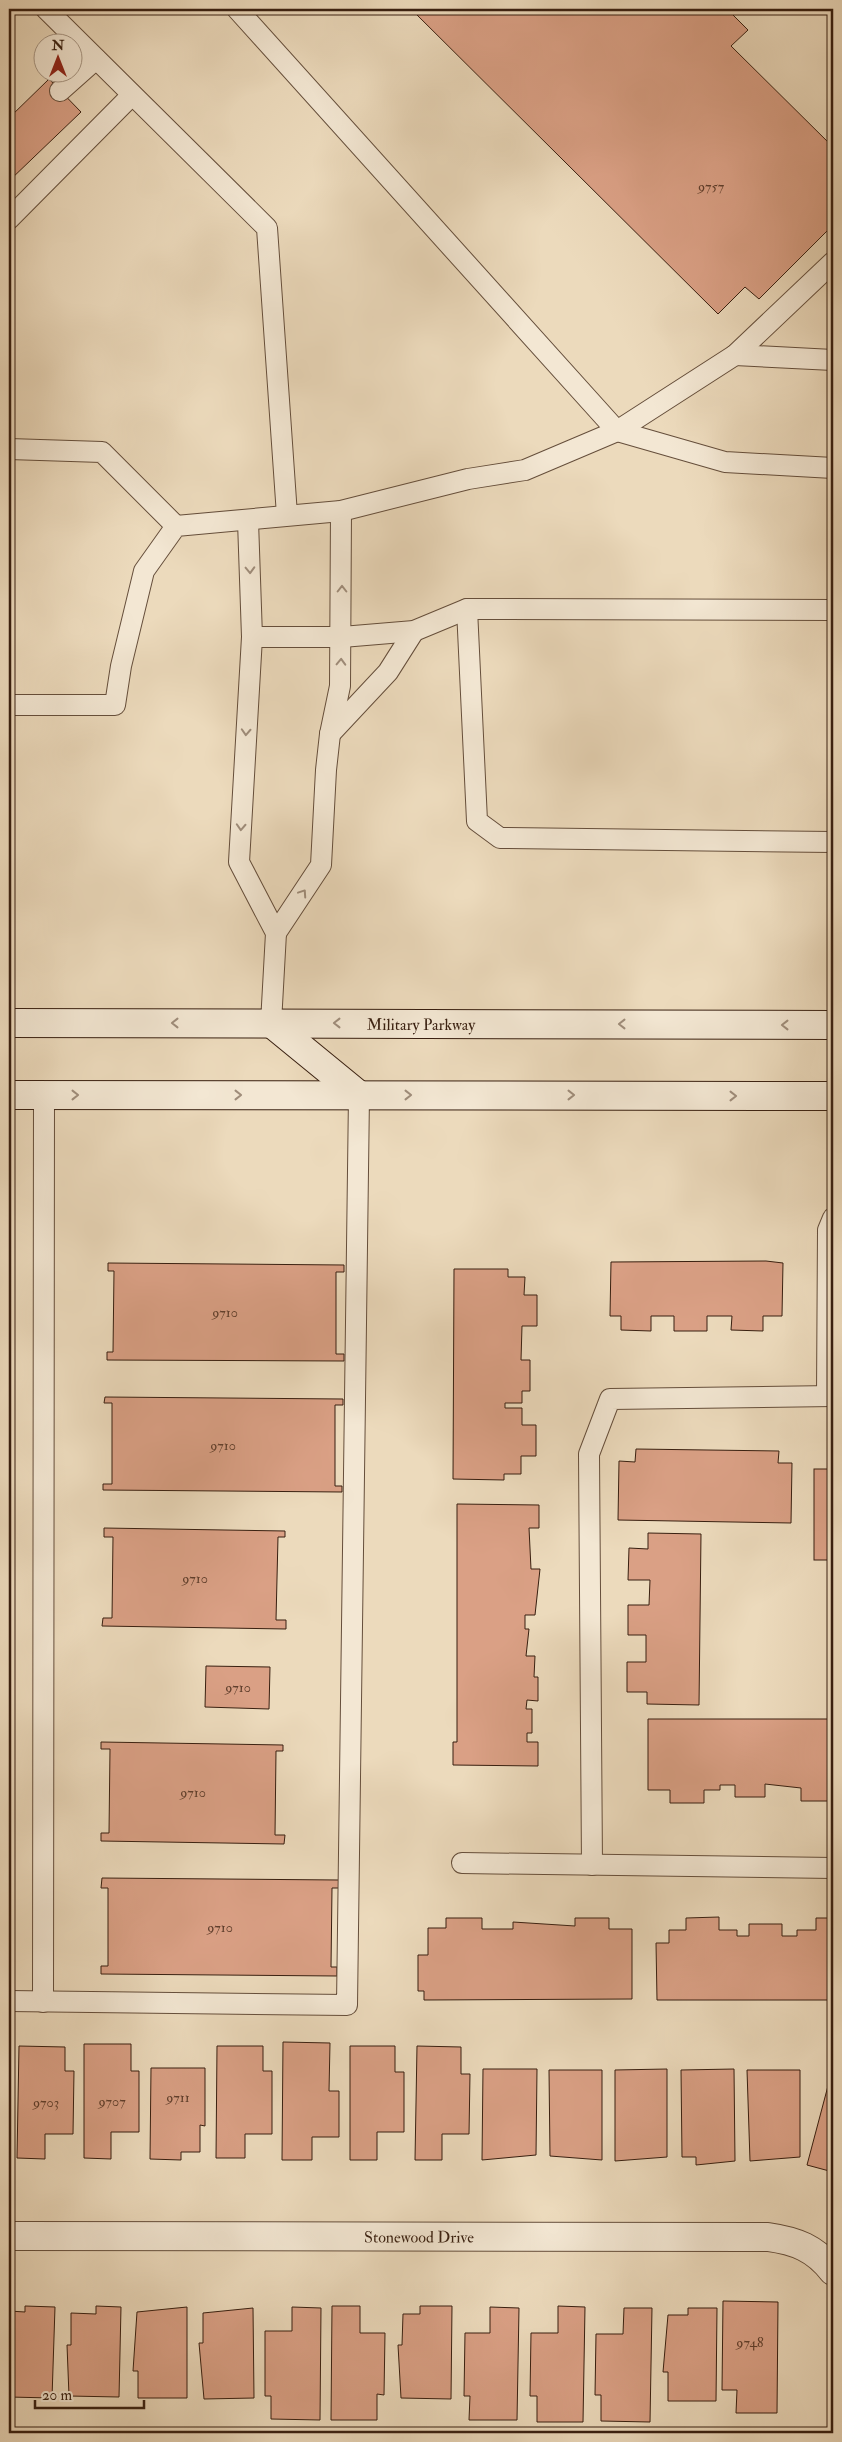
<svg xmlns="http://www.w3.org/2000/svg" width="842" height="2442" font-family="'IM FELL Double Pica',serif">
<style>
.building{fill:#daa085;stroke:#381f10}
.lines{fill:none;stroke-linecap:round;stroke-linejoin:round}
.lane-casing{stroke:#654e3b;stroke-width:22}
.street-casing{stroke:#654e3b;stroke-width:30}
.secondary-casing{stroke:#381f10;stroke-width:30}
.lane{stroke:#f3e7d3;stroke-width:20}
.street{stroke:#f3e7d3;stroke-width:28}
.secondary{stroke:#f3e7d3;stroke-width:28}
.oneway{stroke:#9f8d7b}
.labels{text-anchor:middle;stroke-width:5;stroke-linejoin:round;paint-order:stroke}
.number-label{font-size:14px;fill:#603f2d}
.street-label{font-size:16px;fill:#381f10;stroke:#f3e7d3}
</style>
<rect width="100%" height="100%" fill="#ecdabc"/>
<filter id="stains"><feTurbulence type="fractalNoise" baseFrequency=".004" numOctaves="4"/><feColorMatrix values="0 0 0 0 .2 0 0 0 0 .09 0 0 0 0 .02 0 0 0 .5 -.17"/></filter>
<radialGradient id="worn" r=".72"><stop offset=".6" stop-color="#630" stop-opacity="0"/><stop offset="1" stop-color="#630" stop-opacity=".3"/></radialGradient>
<!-- building -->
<g class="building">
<path d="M411,9H727L748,30L731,46L833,147V225L759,299L745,287L718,314Z"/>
<path d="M49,79L81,112L9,181V118Z"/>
<path d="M766,1261L783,1263L782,1316H763V1331L731,1330L732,1316H707V1331H674V1316H651V1331L621,1330V1316H610L611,1262Z"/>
<path d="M108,1263L344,1265V1272H336V1354H344V1361L107,1360V1352H113L114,1271H108Z"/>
<path d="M454,1269H508V1277H525L524,1295H537V1326H522L521,1360H530V1391H522V1403H505V1408H522V1425H536V1456H521V1474H504V1480L453,1479Z"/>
<path d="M105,1397L343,1399V1405H335V1486H342V1492L103,1490V1484H112V1403H104Z"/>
<path d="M636,1449L779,1451L778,1463H792L791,1523L618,1520L619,1461L635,1462Z"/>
<rect x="814" y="1469" width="19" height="91"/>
<path d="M457,1504L539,1505V1528H529L531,1569H540L535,1615H525V1629H529L526,1656H535L534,1677H538V1701L527,1700L526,1709H532V1733H527V1742H538V1766L453,1765V1742H457Z"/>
<path d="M104,1528L285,1531V1537H278L276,1620H286V1629L102,1626L103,1618H112L113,1537H104Z"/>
<path d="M648,1533L701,1534L699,1705L647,1704V1692H627V1662H646V1635H628V1605H649L650,1580H628L629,1548L648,1549Z"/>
<path d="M206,1666L270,1667L269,1709L205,1707Z"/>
<path d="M648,1719H833V1801H801V1788L765,1784V1797H735V1785H720V1790H704V1803H670V1790H648Z"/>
<path d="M101,1742L283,1745V1751H276L275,1835H285L284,1844L101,1841V1833H109L110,1749H101Z"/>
<path d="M102,1878L339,1880V1888H332L331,1967H337V1976L101,1974V1966H108V1888H101Z"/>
<path d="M719,1917V1930H737V1936H749V1924H782V1936H797V1930H816V1918H833V2000H657L656,1943H669V1930H686V1918Z"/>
<path d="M446,1918H482V1929H513V1922L575,1926V1918H609V1929H632V1999L424,2000V1991H418V1955H428V1928H446Z"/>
<path d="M283,2042L330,2043L329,2091H339V2137H312V2160H282Z"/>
<path d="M84,2044H131V2071H139V2132H111V2159L84,2158Z"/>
<path d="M19,2046L65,2047V2071H74L73,2134H45V2159L17,2158Z"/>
<path d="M217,2046H263V2071H272V2134H245V2158H216Z"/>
<path d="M350,2046H395V2072H404V2132H377V2160H350Z"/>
<path d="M417,2046L461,2047V2074H470L469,2134H442V2160H415Z"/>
<path d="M833,2067V2172L807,2165Z"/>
<path d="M151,2068H205V2126L200,2125V2152H181V2160L150,2159Z"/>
<path d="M483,2069H537L536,2155L482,2160Z"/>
<path d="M667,2069V2157L615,2161V2070Z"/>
<path d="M734,2069L735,2161L696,2165V2157H682L681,2070Z"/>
<path d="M549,2070H602V2160L550,2156Z"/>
<path d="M747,2070H800V2157L750,2161Z"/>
<path d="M723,2301L778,2302L777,2413H736L737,2390H722Z"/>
<path d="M25,2306L55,2307L52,2398L9,2397V2311L25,2312Z"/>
<path d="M96,2306L121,2307L119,2397L69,2396L67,2345H71V2313L96,2314Z"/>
<path d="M332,2306H360V2333H385L384,2395L377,2394V2420H331Z"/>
<path d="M420,2306H452L451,2399L401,2398L398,2345H402L403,2314H420Z"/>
<path d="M558,2306L585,2307L583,2422H537V2396H530L531,2333H558Z"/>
<path d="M187,2307V2398H138V2371H133L137,2312Z"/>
<path d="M292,2307L321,2308L320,2420L271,2419V2396H265V2331H292Z"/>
<path d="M490,2307L519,2308L517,2420H469L470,2396H464L465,2333H490Z"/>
<path d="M253,2308L254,2398L204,2399L199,2343H203V2313Z"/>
<path d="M624,2308H652L650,2422L601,2421V2395H595L596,2334H623Z"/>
<path d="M688,2308H717L716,2401H668V2372H663L668,2315H688Z"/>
</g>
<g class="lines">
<!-- lane casing -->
<g class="lane-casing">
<g id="lane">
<path d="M46,9L267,228L287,515"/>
<path d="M237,9L617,431L725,462L833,468"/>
<path d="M60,91L96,59"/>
<path d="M9,219L132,95"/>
<path d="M735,355L833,360"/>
<path d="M9,449L102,452L176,526"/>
<path d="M248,521L252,637L239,862L276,933L271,1023"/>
<path d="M467,609L477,821L500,838L833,842"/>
<path d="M252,637H342L414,631L467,609L833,610"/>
<path d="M9,705H115L121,666L144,571L176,526L341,511L468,479L525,470L617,431L735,355L833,262"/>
<path d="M330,734L388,672L414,631"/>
<path d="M276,933L321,865L326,770L330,734L340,686L341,511"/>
<path d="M827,1396L828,1230L833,1218"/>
<path d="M462,1863L833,1868"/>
<path d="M592,1865L589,1454L610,1399L833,1396"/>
<path d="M9,2001L347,2005L359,1095"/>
<path d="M43,2002L44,1095"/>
</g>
</g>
<!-- street casing -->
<g class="street-casing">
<g id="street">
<path id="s1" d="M9,2236L768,2237C796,2241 815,2248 833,2271"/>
</g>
</g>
<!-- secondary casing -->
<g class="secondary-casing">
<g id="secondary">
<path id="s2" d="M9,1023L833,1025"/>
<path d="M271,1023L359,1095"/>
<path d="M9,1095L833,1096"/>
</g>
</g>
<!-- lane -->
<use href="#lane" class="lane"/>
<!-- street -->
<use href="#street" class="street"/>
<!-- secondary -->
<use href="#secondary" class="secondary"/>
</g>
<!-- one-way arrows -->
<defs><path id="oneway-chevron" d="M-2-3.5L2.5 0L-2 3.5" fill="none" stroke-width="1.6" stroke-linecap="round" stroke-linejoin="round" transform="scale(1.25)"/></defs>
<g class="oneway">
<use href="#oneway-chevron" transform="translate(250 570) rotate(88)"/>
<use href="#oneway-chevron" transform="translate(342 589) rotate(-90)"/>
<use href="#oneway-chevron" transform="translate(341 662) rotate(-88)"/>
<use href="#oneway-chevron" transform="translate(246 732) rotate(93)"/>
<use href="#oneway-chevron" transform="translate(241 827) rotate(93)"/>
<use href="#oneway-chevron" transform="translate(303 893) rotate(-56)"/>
<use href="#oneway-chevron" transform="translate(175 1023) rotate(-180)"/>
<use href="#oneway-chevron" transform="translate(337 1023) rotate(-180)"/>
<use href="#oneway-chevron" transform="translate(622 1024) rotate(-180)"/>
<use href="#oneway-chevron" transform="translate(785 1025) rotate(-180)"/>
<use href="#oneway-chevron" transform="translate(75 1095)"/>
<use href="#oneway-chevron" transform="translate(238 1095)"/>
<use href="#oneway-chevron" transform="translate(408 1095)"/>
<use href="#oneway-chevron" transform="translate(571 1095)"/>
<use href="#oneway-chevron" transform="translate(733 1096)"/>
</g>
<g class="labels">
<!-- number labels -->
<g class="number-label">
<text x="711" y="191">9757</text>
<text x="225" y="1317">9710</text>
<text x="223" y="1450">9710</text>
<text x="195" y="1583">9710</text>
<text x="238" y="1692">9710</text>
<text x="193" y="1797">9710</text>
<text x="220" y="1932">9710</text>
<text x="178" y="2102">9711</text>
<text x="112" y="2106">9707</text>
<text x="46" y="2107">9703</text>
<text x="750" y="2347">9748</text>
</g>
<!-- street labels -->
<g class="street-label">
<text dy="6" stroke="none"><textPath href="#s2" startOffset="412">Military Parkway</textPath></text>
<text dy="6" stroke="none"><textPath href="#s1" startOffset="410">Stonewood Drive</textPath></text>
</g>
</g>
<!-- margin -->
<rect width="842" height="2442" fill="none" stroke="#ecdabc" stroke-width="30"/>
<rect x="10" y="10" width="822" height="2422" fill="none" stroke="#381f10" stroke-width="2.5"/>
<rect x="15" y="15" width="812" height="2412" fill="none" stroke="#381f10"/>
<!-- north arrow -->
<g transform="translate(58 58)"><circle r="24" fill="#f3e7d3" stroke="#a89785"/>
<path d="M0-4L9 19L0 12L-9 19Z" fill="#8f2418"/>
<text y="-8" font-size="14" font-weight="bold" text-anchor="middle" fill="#381f10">N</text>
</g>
<!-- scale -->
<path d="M35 2400v8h109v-8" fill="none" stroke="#381f10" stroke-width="2.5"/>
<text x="42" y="2400" font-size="15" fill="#381f10" stroke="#f3e7d3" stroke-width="4" paint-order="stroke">20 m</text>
<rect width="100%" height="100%" filter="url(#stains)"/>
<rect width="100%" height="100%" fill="url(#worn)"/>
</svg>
